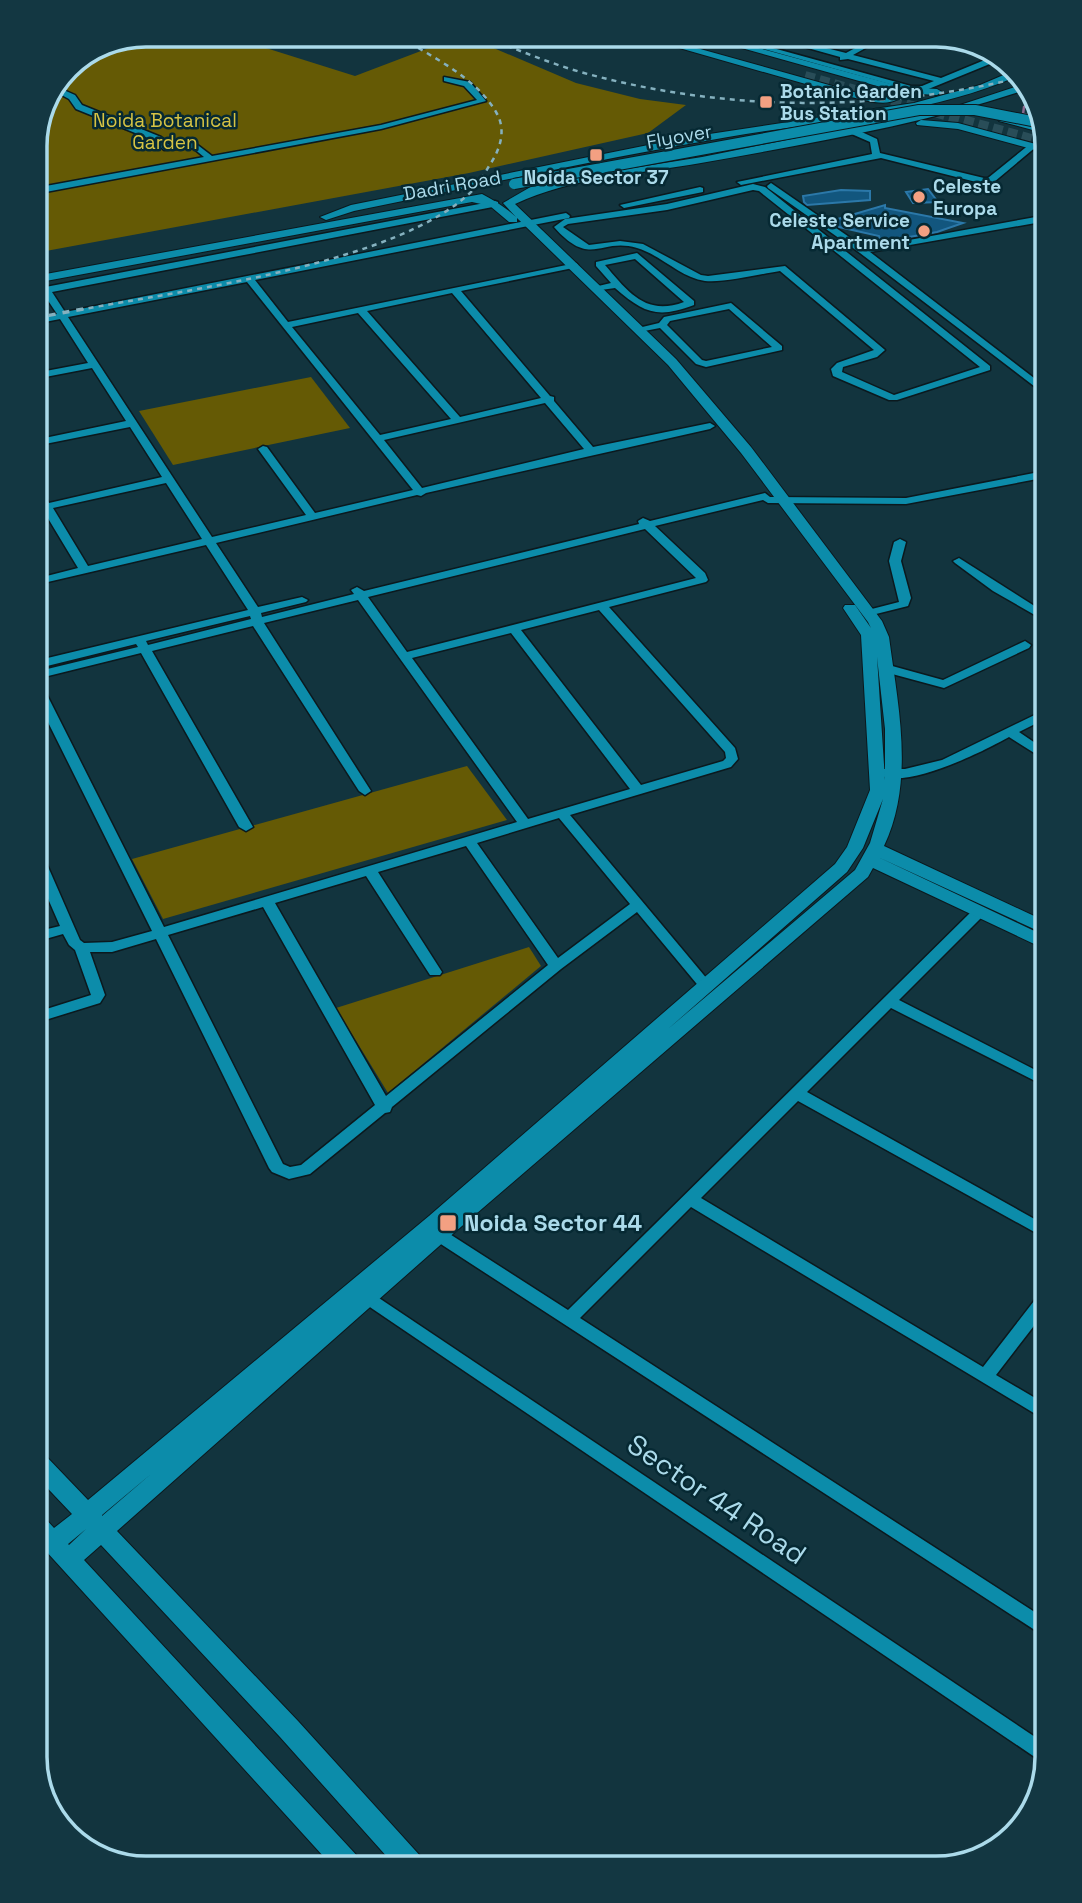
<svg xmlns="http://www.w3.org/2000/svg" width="1082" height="1903" font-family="'Space Grotesk',sans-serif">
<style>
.green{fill:#655a05}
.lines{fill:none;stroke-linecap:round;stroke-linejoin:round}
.stream{stroke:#8b688e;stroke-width:2.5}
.building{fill:#12567e;stroke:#2b78a9;stroke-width:2}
.secondary-tunnel{stroke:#294d58;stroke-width:10;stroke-dasharray:10 5;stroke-linecap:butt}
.street-casing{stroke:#0b191e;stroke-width:3}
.secondary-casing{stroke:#0b191e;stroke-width:2}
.street{fill:#0c8caa;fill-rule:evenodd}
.secondary{fill:#0c8caa;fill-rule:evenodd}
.rail-far1{stroke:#85b1bf;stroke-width:2.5;stroke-dasharray:5 5;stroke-linecap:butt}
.rail{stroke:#85b1bf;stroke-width:3.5;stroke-dasharray:7 7;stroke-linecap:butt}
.secondary-bridge-casing{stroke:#0b191e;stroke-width:12;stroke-linecap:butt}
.secondary-bridge{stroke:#0c8caa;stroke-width:10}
.poi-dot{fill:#f3a082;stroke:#062933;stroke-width:2.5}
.labels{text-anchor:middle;stroke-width:5;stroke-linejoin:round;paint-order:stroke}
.far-poi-label{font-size:19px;font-weight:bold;fill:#abdaea;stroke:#062933;text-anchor:start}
.far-park-label{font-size:19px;fill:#d6c344;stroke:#062933}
.far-street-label{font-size:19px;fill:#abdaea;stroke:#062933}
.poi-label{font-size:23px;font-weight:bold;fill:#abdaea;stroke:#062933;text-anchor:start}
.near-street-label{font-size:28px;fill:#abdaea;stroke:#062933}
.rim{fill:none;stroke:#abdaea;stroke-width:3.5}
</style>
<rect width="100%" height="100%" fill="#12343e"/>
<!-- green -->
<g class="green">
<path d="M146,35H225L355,76L463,35L576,83L640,99L686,105L648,133L469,173L35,253V139L68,67Z"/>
<path d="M311,377L350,428L173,465L139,411Z"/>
<path d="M467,766L507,820L163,919L132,859Z"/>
<path d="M529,947L541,966L388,1093L336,1008Z"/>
</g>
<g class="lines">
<!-- stream -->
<g class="stream">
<path d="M940,35L957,40"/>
<path d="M1029,116L1023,114L1024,107L1037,103"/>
</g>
</g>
<!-- building -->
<g class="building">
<path d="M928,189L938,202L913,203L906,192Z"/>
<path d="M841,190L870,191V200L807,205L804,202L803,196Z"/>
<path d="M885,205V208L963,223L937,232L881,242L879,236L839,227L831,221Z"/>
</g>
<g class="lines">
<!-- secondary-tunnel -->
<path class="secondary-tunnel" d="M805,76L1046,143"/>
<!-- street casing -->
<g class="street-casing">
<g id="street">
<path d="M713,35H726L911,86H922L934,81L848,59L840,60V57L761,35H775L846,53L879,35H889L853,55L941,78L992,57L914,35H928L998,54L1002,59L926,90H911Z"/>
<path d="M444,77L470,82L486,101L381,129L35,194V188L204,157L193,148L164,150L155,141L76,109L69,99L56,92L59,88L75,95L82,105L161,137L169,145L195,143L212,156L381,125L477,100L464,86L444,81Z"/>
<path d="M847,128H853L877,139L880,153L984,178H988L1030,144L1037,146L994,182L984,184L881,158L741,185L737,182L872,154L870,142L847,132Z"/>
<path d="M771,183L865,248L1047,215V221L870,252L1047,388V396L860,253L768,188L767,186Z"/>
<path d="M753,184L765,187L990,366V370L897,400H889L833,376L831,369L837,363L874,350L780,271C760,274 724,283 705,281C681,278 661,255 637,248C600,237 591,269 554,227L565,219L667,204ZM753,190L759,191L980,367L894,395L842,372L843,367L877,357L885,350L785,266L708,276L701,275L643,244L620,241L589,245L563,227L568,224L667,210Z"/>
<path d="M700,187L703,188V192L624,208L620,205Z"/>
<path d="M495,201L498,202V206L52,292L65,312L566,213L570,216L569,218L255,280L288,322L576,263L578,265L573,268L461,291L550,396L554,397V401L593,447L710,423L715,426L710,429L426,493L421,496L417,495L216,543L258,607L302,597L308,600L306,602L261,613L262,617L354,594L351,590L357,587L364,591L639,524L638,521L643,518L650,521L765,493L770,497L906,498L1034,473L1047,466V474L1037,479L906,504L768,503L763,500L655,526L705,573L708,580L706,582L609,607L735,748L738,759L731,767L570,815L713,986L711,989H701L637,912L561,969L392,1107L390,1112L385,1113L310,1174L289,1179L272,1172L269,1168L156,939L112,952H90L105,995L100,1003L42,1021L35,1017L37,1012L91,995L75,950L69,945L63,934L35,942V932L60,926L35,869V849L42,853L80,940L84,943L112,942L152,931L35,696V672L138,647L136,644L35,669V661L248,610L206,545L35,585V579L78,568L43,510L35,512V506L40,505L35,497V485L39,486L49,503L162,477L130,427L35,446V440L126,421L92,368L35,379V373L88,363L60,319L35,324V318L57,314L43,293L35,295V289ZM247,282L413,490L315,513L267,447L263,446L258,449L306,515L212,537L68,317ZM452,293L541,398L460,417L367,311ZM358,313L451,419L380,435L292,327ZM545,403L584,449L422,488L384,440ZM166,483L202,539L88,566L53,508ZM645,529L696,578L407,652L368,597ZM358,600L517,822L164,927L41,683L36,679L141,653L239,827L246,831L253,827L152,651L253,626L359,791L365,795L371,791L264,623ZM599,610L725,752L726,758L723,761L641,785L521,630ZM250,616L251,619L148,645L146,641ZM511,633L630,789L528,819L412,658ZM559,818L630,904L558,958L477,843ZM466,846L548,965L386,1096L275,903L366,876L430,975H440L442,972L378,872ZM263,907L375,1105L301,1165L290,1167L283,1164L168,935Z"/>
<path d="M637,253L694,301V305C657,319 644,313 615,288L594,291V287L611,283L596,266V262ZM635,259L684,302C646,316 629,293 605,265Z"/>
<path d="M731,303L782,346V350L706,367L696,364L660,328L639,332L634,329L659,323L664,317ZM729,309L772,347L706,361L702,360L667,325L670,321Z"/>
<path d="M900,539L906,542L901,561L911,598L908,606L868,616L864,615V611L899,602L889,561L894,542Z"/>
<path d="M959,558L1047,614V622L993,591L955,563L953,561Z"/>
<path d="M1025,641L1031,645L1029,648L944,688L881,671L879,668L885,664L943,680Z"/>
<path d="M1047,709V718L1019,732L1047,751V761L1009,737C984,751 901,793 877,773L883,769H905L942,760Z"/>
<path d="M979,908L986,912L984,915L899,1000L1047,1076V1087L891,1008L807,1092L1047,1226V1239L798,1101L701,1198L983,1367L1041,1292L1047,1291V1309L996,1375L1047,1405V1421L691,1207L580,1318L1047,1620V1638L433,1239L431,1235L433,1231L439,1229L445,1231L568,1310L974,909Z"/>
<path d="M361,1286L1047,1745L1045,1764L355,1297L353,1292L355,1287Z"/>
</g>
</g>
<!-- secondary casing -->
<g class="secondary-casing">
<g id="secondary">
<path d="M634,35H650L854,92L898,99C885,107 865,100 851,97Z"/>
<path d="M695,35H711L902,87L937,89L942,92L937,95L902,93Z"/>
<path d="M1013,71L1018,76C925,116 826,120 728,137C603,158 478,186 354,211L326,220L320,217L351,205L683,138L914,103L980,85Z"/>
<path d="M1024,84L1028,89C923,125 811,143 701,163C639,174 572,177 515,204L676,359L751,447L882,621L889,637C898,706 915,781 884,846L1047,922V935L878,857L1047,937V950L873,868L868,877L455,1232L117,1531L298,1721L423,1859L427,1868H397L280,1737L101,1545L84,1560L360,1859L364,1868H334L35,1539V1513L43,1516L54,1528L72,1514L35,1475V1451L43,1453L88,1500L429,1216L835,864L847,847L870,790L861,635L843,608L845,605H855L871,628L868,622L741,453L668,365L517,218V222H509L490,206L472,202L35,283V276L482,194C493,200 504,206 516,217L503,203L534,185L546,182L702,157L960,105ZM877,657L885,729V780ZM883,799L870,843L855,870L668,1029L847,872L863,848ZM151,1474L102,1516V1515ZM86,1529L69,1545L68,1544Z"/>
<path d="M1003,116L1043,127L1044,133L999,121L998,119Z"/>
<path d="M921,120L958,123L1047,147V153L958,129L917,125L916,123Z"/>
</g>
</g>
<!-- street -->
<use href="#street" class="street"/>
<!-- secondary -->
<use href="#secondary" class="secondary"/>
<!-- rail-far1 -->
<g class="rail-far1">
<path d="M479,35C514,48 548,63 584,73C727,112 875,112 1019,78"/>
<path d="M79,310C183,290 402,264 475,188C480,182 485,173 489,166C500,150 507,130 496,112C475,76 431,57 397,35"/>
</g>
<!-- rail -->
<path class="rail" d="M35,318L88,308"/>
<!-- secondary-bridge casing -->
<g class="secondary-bridge-casing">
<path id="secondary-bridge" d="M514,184L919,110H975L1042,123"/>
</g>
<!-- secondary-bridge -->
<use href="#secondary-bridge" class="secondary-bridge"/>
</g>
<!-- markers -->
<g class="poi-dot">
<rect x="759" y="95" width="14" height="14" rx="3.5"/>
<rect x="589" y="148" width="14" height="14" rx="3.5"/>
<circle cx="919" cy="197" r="7"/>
<circle cx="924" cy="231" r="7"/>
<rect x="439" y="1214" width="18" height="18" rx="3.5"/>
</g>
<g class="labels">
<!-- far-poi labels -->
<g class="far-poi-label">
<text x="780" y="98">Botanic Garden<tspan x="780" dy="22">Bus Station</tspan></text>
<text x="596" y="184" text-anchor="middle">Noida Sector 37</text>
<text x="933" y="193">Celeste<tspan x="933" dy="22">Europa</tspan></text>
<text x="910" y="227" text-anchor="end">Celeste Service<tspan x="910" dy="22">Apartment</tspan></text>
</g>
<!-- far-park labels -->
<g class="far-park-label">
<text x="165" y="127">Noida Botanical<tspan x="165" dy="22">Garden</tspan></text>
</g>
<!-- far-street labels -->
<g class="far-street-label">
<text transform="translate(679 136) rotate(-10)" y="7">Flyover</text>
<text transform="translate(452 185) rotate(-10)" y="7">Dadri Road</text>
</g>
<!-- poi labels -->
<g class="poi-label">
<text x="464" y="1231">Noida Sector 44</text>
</g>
<!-- near-street labels -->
<g class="near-street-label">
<text transform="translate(717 1499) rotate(34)" y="10">Sector 44 Road</text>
</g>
</g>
<!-- crop -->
<path d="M0 0H1082V1903H0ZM146 47H936A99 99 0 0 1 1035 146V1757A99 99 0 0 1 936 1856H146A99 99 0 0 1 47 1757V146A99 99 0 0 1 146 47Z" fill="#133742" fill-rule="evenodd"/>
<path class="rim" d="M146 47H936A99 99 0 0 1 1035 146V1757A99 99 0 0 1 936 1856H146A99 99 0 0 1 47 1757V146A99 99 0 0 1 146 47Z"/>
</svg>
